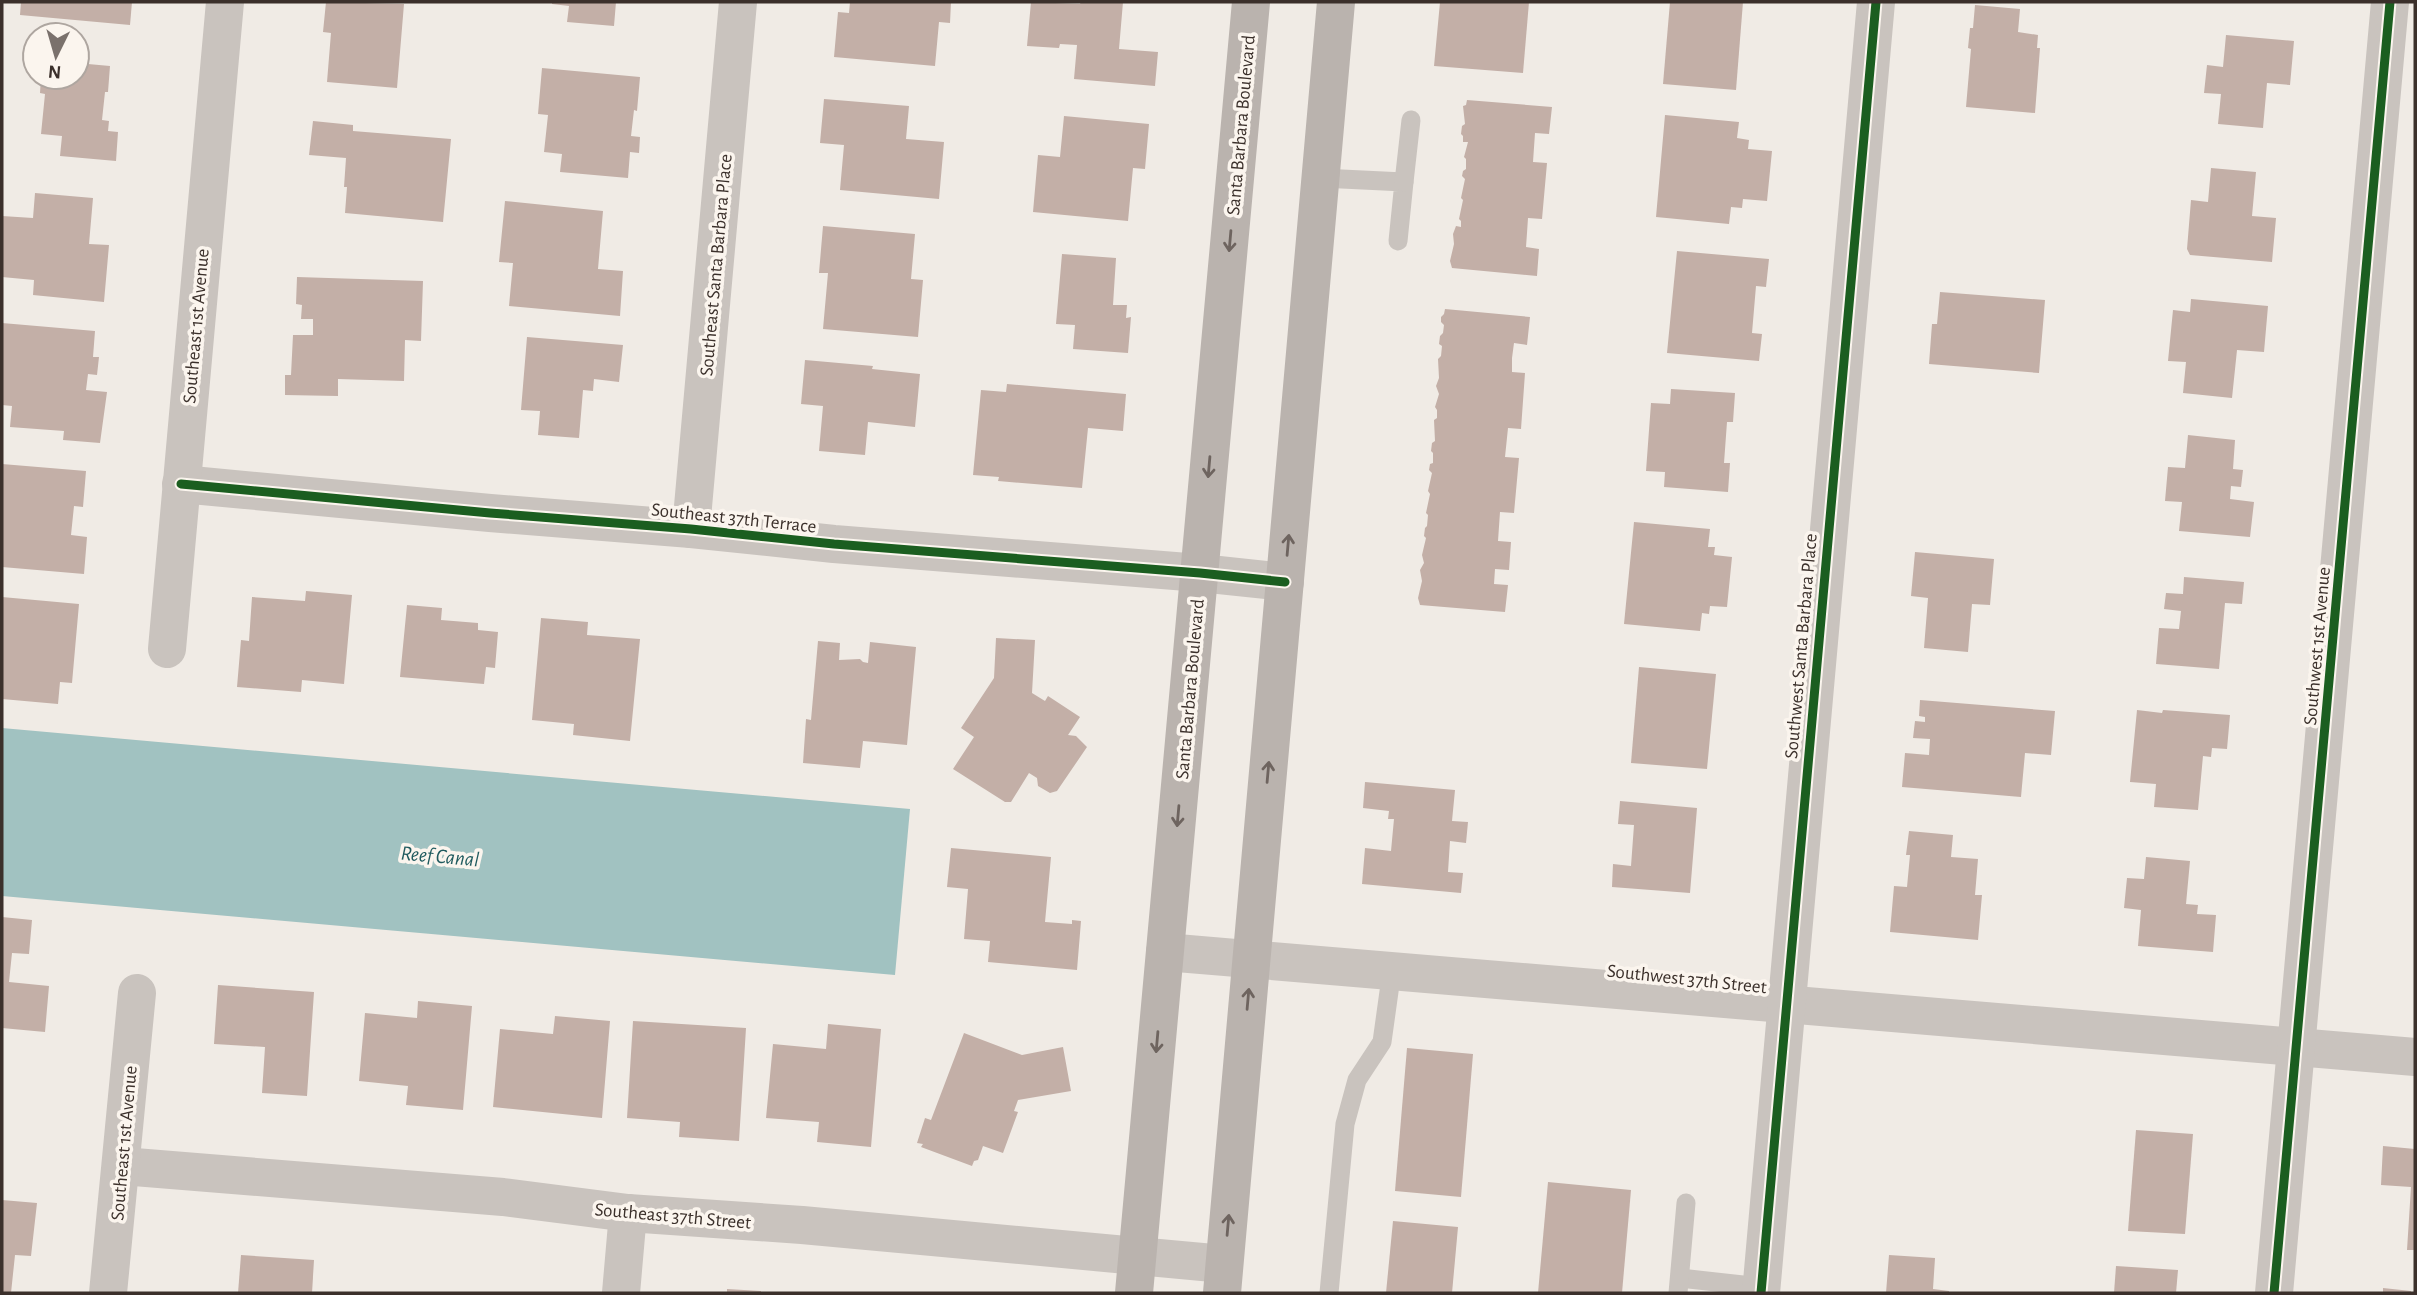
<svg xmlns="http://www.w3.org/2000/svg" width="2417" height="1295" font-family="'Alegreya Sans',sans-serif">
<style>
.water{fill:#a1c2c1}
.building{fill:#c3afa7}
.lines{fill:none;stroke-linecap:round;stroke-linejoin:round}
.lane{stroke:#c9c3be;stroke-width:19}
.street{stroke:#c9c3be;stroke-width:38}
.secondary{stroke:#bab3ae;stroke-width:38}
.cycleway-casing{stroke:#fbf5ee;stroke-width:13}
.cycleway{stroke:#1b5e20;stroke-width:9}
.oneway{stroke:#6e645f}
.labels{text-anchor:middle;stroke-width:7;stroke-linejoin:round;paint-order:stroke}
.street-label{font-size:19px;fill:#3b302b;stroke:#fbf5ee}
.water-label{font-size:21px;font-style:italic;fill:#1f5a5e;stroke:#fbf5ee}
</style>
<rect width="100%" height="100%" fill="#f0ebe5"/>
<!-- water -->
<path class="water" d="M2,728L910,809L895,975L2,896Z"/>
<!-- building -->
<g class="building">
<path d="M21,2H132L130,25L20,15Z"/>
<path d="M326,2L404,4L397,88L327,82L331,33L323,32Z"/>
<path d="M552,2H616L614,26L567,22L569,6L552,4Z"/>
<path d="M850,2H951L950,23L939,22L935,66L834,57L838,12L849,13Z"/>
<path d="M1031,2L1080,4L1081,2H1123L1119,49L1158,52L1155,86L1074,79L1077,45L1060,44L1059,48L1027,46Z"/>
<path d="M1440,2H1529L1523,73L1434,66Z"/>
<path d="M1670,2H1743L1736,90L1663,84Z"/>
<path d="M1975,5L2020,9L2018,32L2038,35L2037,48H2040L2035,113L1966,107L1971,49L1968,48L1970,28H1973Z"/>
<path d="M2226,35L2294,41L2290,85L2267,83L2263,128L2218,124L2221,94L2204,93L2207,65L2223,67Z"/>
<path d="M77,63L110,66L108,92H105L102,120L109,121L108,131L118,132L116,161L60,156L62,136L41,134L45,94L40,93L41,77H77Z"/>
<path d="M542,68L640,77L637,111L634,110L631,136L640,137L639,153L630,152L628,178L560,172L562,154L544,152L548,115L538,114Z"/>
<path d="M824,99L909,106L906,139L944,142L939,199L840,190L844,145L820,143Z"/>
<path d="M1467,100L1552,107L1549,134L1535,133L1533,162L1547,163L1542,219L1528,218L1527,233L1526,247L1539,249L1537,276L1452,268L1450,261L1454,244L1453,234L1456,226L1461,227V221L1459,219L1463,200L1461,198L1465,179L1462,176L1463,171L1466,169V159L1464,157L1468,142H1463V136L1461,134L1462,126L1465,124L1463,106L1466,105Z"/>
<path d="M1665,115L1739,122L1737,138L1749,140L1748,149L1772,151L1767,201L1743,199L1742,208L1731,207L1729,224L1656,217Z"/>
<path d="M1064,116L1149,124L1145,169L1133,168L1128,221L1033,212L1038,155L1060,157Z"/>
<path d="M313,121L353,125V131L451,139L443,222L345,213L347,187H344L346,158L309,155Z"/>
<path d="M2211,168L2256,172L2252,216L2276,218L2272,262L2190,255L2187,249L2191,200L2208,202Z"/>
<path d="M35,193L93,198L89,244L109,245L104,302L33,295L34,280L2,277V216L33,218Z"/>
<path d="M505,201L603,211L598,269L623,271L620,316L509,306L513,263L499,262Z"/>
<path d="M823,226L915,234L911,279L923,280L918,337L823,329L828,273H819Z"/>
<path d="M1677,251L1769,259L1766,287L1756,286L1752,333L1762,334L1759,361L1667,353Z"/>
<path d="M1062,254L1116,258L1113,305H1127L1126,318L1131,317L1128,353L1073,349L1075,325L1056,324Z"/>
<path d="M297,277L423,281L421,341L405,340L404,381L338,379V396L285,395V375H291L293,335H313V319H301L302,305L296,304Z"/>
<path d="M1940,292L2045,300L2039,373L1929,364L1932,324H1937Z"/>
<path d="M2191,299L2268,306L2264,352L2237,350L2232,398L2183,393L2186,362L2168,361L2173,310L2190,312Z"/>
<path d="M1445,309L1530,317L1527,345L1514,343L1512,358V372L1525,373L1521,429L1508,428L1505,457L1519,458L1514,513L1500,512L1498,541L1511,542L1509,570L1495,569L1494,584L1508,585L1505,612L1420,605L1418,598L1422,581L1420,570L1424,563L1422,555L1426,538L1424,536L1425,528L1427,526L1428,515L1426,513L1430,494L1428,491L1432,473L1429,470L1430,464L1433,463V453L1431,451L1432,443L1435,441L1434,420L1437,418V410L1435,407L1439,394L1436,386L1439,378L1438,359L1441,356L1442,346L1439,344L1440,336L1443,333L1444,325L1441,322V317L1444,314Z"/>
<path d="M2,323L95,331L93,357H99L97,375L88,374L86,390L107,392L100,443L63,440L64,431L10,427L12,406L2,405Z"/>
<path d="M527,337L623,345L619,382L594,379L593,391L583,390L579,438L538,435L540,411L521,410Z"/>
<path d="M805,360L873,366L872,369L920,374L915,427L868,422L865,455L819,451L823,406L801,404Z"/>
<path d="M1007,384L1126,394L1123,431L1088,428L1082,488L998,481L999,477L973,475L981,390L1006,392Z"/>
<path d="M1671,389L1735,393L1733,422H1727L1724,463H1730L1728,492L1664,487L1665,472L1646,471L1651,403L1670,404Z"/>
<path d="M2188,435L2235,440L2233,469L2243,470L2241,487L2231,486L2230,499L2254,502L2250,537L2179,531L2182,502L2165,501L2168,467L2185,468Z"/>
<path d="M2,464L86,471L83,507L74,506L71,535L87,537L84,574L2,567Z"/>
<path d="M1634,522L1710,529L1708,547H1715L1714,555L1732,557L1727,607L1710,606L1709,614L1702,613L1700,631L1624,624Z"/>
<path d="M1915,552L1994,559L1990,605L1972,604L1968,652L1924,648L1928,598L1911,596Z"/>
<path d="M2184,577L2244,582L2242,604L2225,603L2219,669L2156,664L2159,628L2179,629L2181,611L2164,609L2166,593L2183,594Z"/>
<path d="M306,591L352,595L344,684L302,680L301,692L237,687L241,640L249,641L252,597L305,601Z"/>
<path d="M2,597L79,604L72,683L60,682L58,704L2,699Z"/>
<path d="M407,605L442,608L441,620L478,623V630L498,632L495,668L486,667L484,684L400,677Z"/>
<path d="M541,618L588,622L587,635L640,639L630,741L573,735L574,724L532,720Z"/>
<path d="M996,638L1035,640L1032,693L1045,701L1048,696L1080,717L1068,735L1076,736L1087,747L1057,791L1050,793L1038,786L1037,778L1029,773L1011,802H1005L953,769L974,737L961,728L994,678Z"/>
<path d="M818,641L840,643L839,660L860,659L863,662L868,663L870,642L916,647L907,745L863,741L860,768L803,763L806,719L811,720Z"/>
<path d="M1639,667L1716,674L1707,769L1631,763Z"/>
<path d="M1920,700L2055,711L2051,755L2025,753L2021,797L1902,787L1905,753L1929,755L1930,739L1913,738L1915,721L1925,722V717L1919,716Z"/>
<path d="M2137,710L2162,713L2163,710L2230,715L2227,749L2212,748L2211,757L2203,756L2198,810L2154,807L2156,784L2130,782Z"/>
<path d="M1365,782L1455,790L1452,821L1468,822L1466,843L1450,841L1448,872L1463,873L1461,893L1362,884L1365,848L1391,851L1394,819H1388L1389,811L1363,808Z"/>
<path d="M1620,801L1697,808L1690,893L1612,887L1613,864L1631,866L1634,825L1618,824Z"/>
<path d="M1909,831L1953,835L1951,857L1978,859L1975,895H1982L1978,940L1890,932L1894,886L1907,887L1910,855H1906Z"/>
<path d="M951,848L1051,857L1045,922L1072,924V920L1081,921L1077,970L988,962L990,941L964,939L968,889L947,887Z"/>
<path d="M2146,857L2190,861L2186,904L2198,905L2197,914L2216,915L2213,952L2138,946L2141,910L2124,908L2127,878L2144,879Z"/>
<path d="M2,917L32,920L29,954L12,953L9,982L49,986L45,1032L2,1028Z"/>
<path d="M218,985L314,992L307,1096L262,1093L265,1047L214,1044Z"/>
<path d="M418,1001L472,1006L463,1110L406,1105L408,1086L359,1081L365,1013L417,1018Z"/>
<path d="M555,1016L610,1021L602,1118L493,1107L500,1029L553,1034Z"/>
<path d="M633,1021L746,1028L739,1141L679,1137L680,1122L627,1118Z"/>
<path d="M828,1024L881,1029L871,1147L817,1142L819,1122L766,1118L773,1044L826,1049Z"/>
<path d="M964,1033L1022,1055L1063,1047L1071,1091L1018,1100L1014,1111L1018,1112L1003,1153L983,1146L978,1160L974,1161L972,1166L921,1147L923,1144L917,1143L925,1118L931,1120Z"/>
<path d="M1407,1048L1473,1054L1461,1197L1395,1191Z"/>
<path d="M2136,1130L2193,1134L2185,1234L2128,1231Z"/>
<path d="M2383,1146L2415,1149V1250H2407L2411,1187L2381,1185Z"/>
<path d="M1548,1182L1631,1190L1622,1293H1538Z"/>
<path d="M2,1200L37,1203L31,1256L15,1255L11,1293H2Z"/>
<path d="M1393,1221L1458,1227L1452,1293H1386Z"/>
<path d="M241,1255L314,1260L312,1293H238Z"/>
<path d="M1889,1255L1935,1258L1933,1289L1949,1291V1293H1886Z"/>
<path d="M2116,1266L2178,1270L2176,1293H2114Z"/>
<path d="M2383,1288L2411,1291V1293H2383Z"/>
<path d="M727,1289L761,1291V1293H727Z"/>
</g>
<g class="lines">
<!-- lane -->
<g class="lane">
<path d="M1321,178L1404,182L1398,241"/>
<path d="M1404,182L1411,120"/>
<path d="M1680,1278L1761,1287"/>
<path d="M1329,1293L1345,1124L1357,1080L1382,1042L1392,970"/>
<path d="M1678,1293L1686,1203"/>
</g>
<!-- street -->
<g class="street">
<path d="M181,484L490,513L691,529L834,544L1200,573L1285,582"/>
<path d="M691,529L738,2"/>
<path d="M167,649L225,2"/>
<path d="M1165,952L2415,1057"/>
<path d="M122,1166L503,1197L628,1213L802,1225L1224,1264"/>
<path d="M108,1293L137,993"/>
<path d="M621,1293L628,1213"/>
<path d="M1761,1293L1876,2"/>
<path d="M2274,1293L2390,2"/>
</g>
<!-- secondary -->
<g class="secondary">
<path d="M1134,1293L1251,2"/>
<path d="M1222,1293L1336,2"/>
</g>
<!-- cycleway casing -->
<g class="cycleway-casing">
<g id="cycleway">
<path d="M181,484L490,513L691,529L834,544L1200,573L1285,582"/>
<path d="M1761,1293L1876,2"/>
<path d="M2274,1293L2390,2"/>
</g>
</g>
<!-- cycleway -->
<use href="#cycleway" class="cycleway"/>
</g>
<!-- one-way arrows -->
<defs><path id="oneway-shaft" d="M-6 0H5M1.5-3L5.5 0L1.5 3" fill="none" stroke-width="1.6" stroke-linecap="round" stroke-linejoin="round" transform="scale(1.75)"/></defs>
<g class="oneway">
<use href="#oneway-shaft" transform="translate(1230 241) rotate(95)"/>
<use href="#oneway-shaft" transform="translate(1209 467) rotate(95)"/>
<use href="#oneway-shaft" transform="translate(1288 545) rotate(-85)"/>
<use href="#oneway-shaft" transform="translate(1268 772) rotate(-85)"/>
<use href="#oneway-shaft" transform="translate(1178 816) rotate(95)"/>
<use href="#oneway-shaft" transform="translate(1248 999) rotate(-85)"/>
<use href="#oneway-shaft" transform="translate(1157 1042) rotate(95)"/>
<use href="#oneway-shaft" transform="translate(1228 1225) rotate(-85)"/>
</g>
<g class="labels">
<!-- street labels -->
<g class="street-label">
<text transform="translate(1240 125) rotate(-85)" y="7">Santa Barbara Boulevard</text>
<text transform="translate(715 265) rotate(-85)" y="7">Southeast Santa Barbara Place</text>
<text transform="translate(195 326) rotate(-85)" y="7">Southeast 1st Avenue</text>
<text transform="translate(734 517) rotate(6)" y="7">Southeast 37th Terrace</text>
<text transform="translate(1800 646) rotate(-85)" y="7">Southwest Santa Barbara Place</text>
<text transform="translate(2316 646) rotate(-85)" y="7">Southwest 1st Avenue</text>
<text transform="translate(1189 689) rotate(-85)" y="7">Santa Barbara Boulevard</text>
<text transform="translate(1687 978) rotate(6)" y="7">Southwest 37th Street</text>
<text transform="translate(123 1143) rotate(-85)" y="7">Southeast 1st Avenue</text>
<text transform="translate(673 1215) rotate(5)" y="7">Southeast 37th Street</text>
</g>
<!-- water labels -->
<g class="water-label">
<text transform="translate(440 856) rotate(5)" y="7">Reef Canal</text>
</g>
</g>
<!-- border -->
<rect width="2417" height="1295" fill="none" stroke="#3b302b" stroke-width="7"/>
<!-- north arrow -->
<g transform="translate(56 56) rotate(185)"><circle r="33" fill="#fbf5ee" stroke="#aea6a0" stroke-width="2"/>
<path d="M0-5L12 26L0 18L-12 26Z" fill="#7a716c"/>
<text y="-10" font-size="19" font-weight="bold" text-anchor="middle" fill="#3b302b">N</text>
</g>
</svg>
